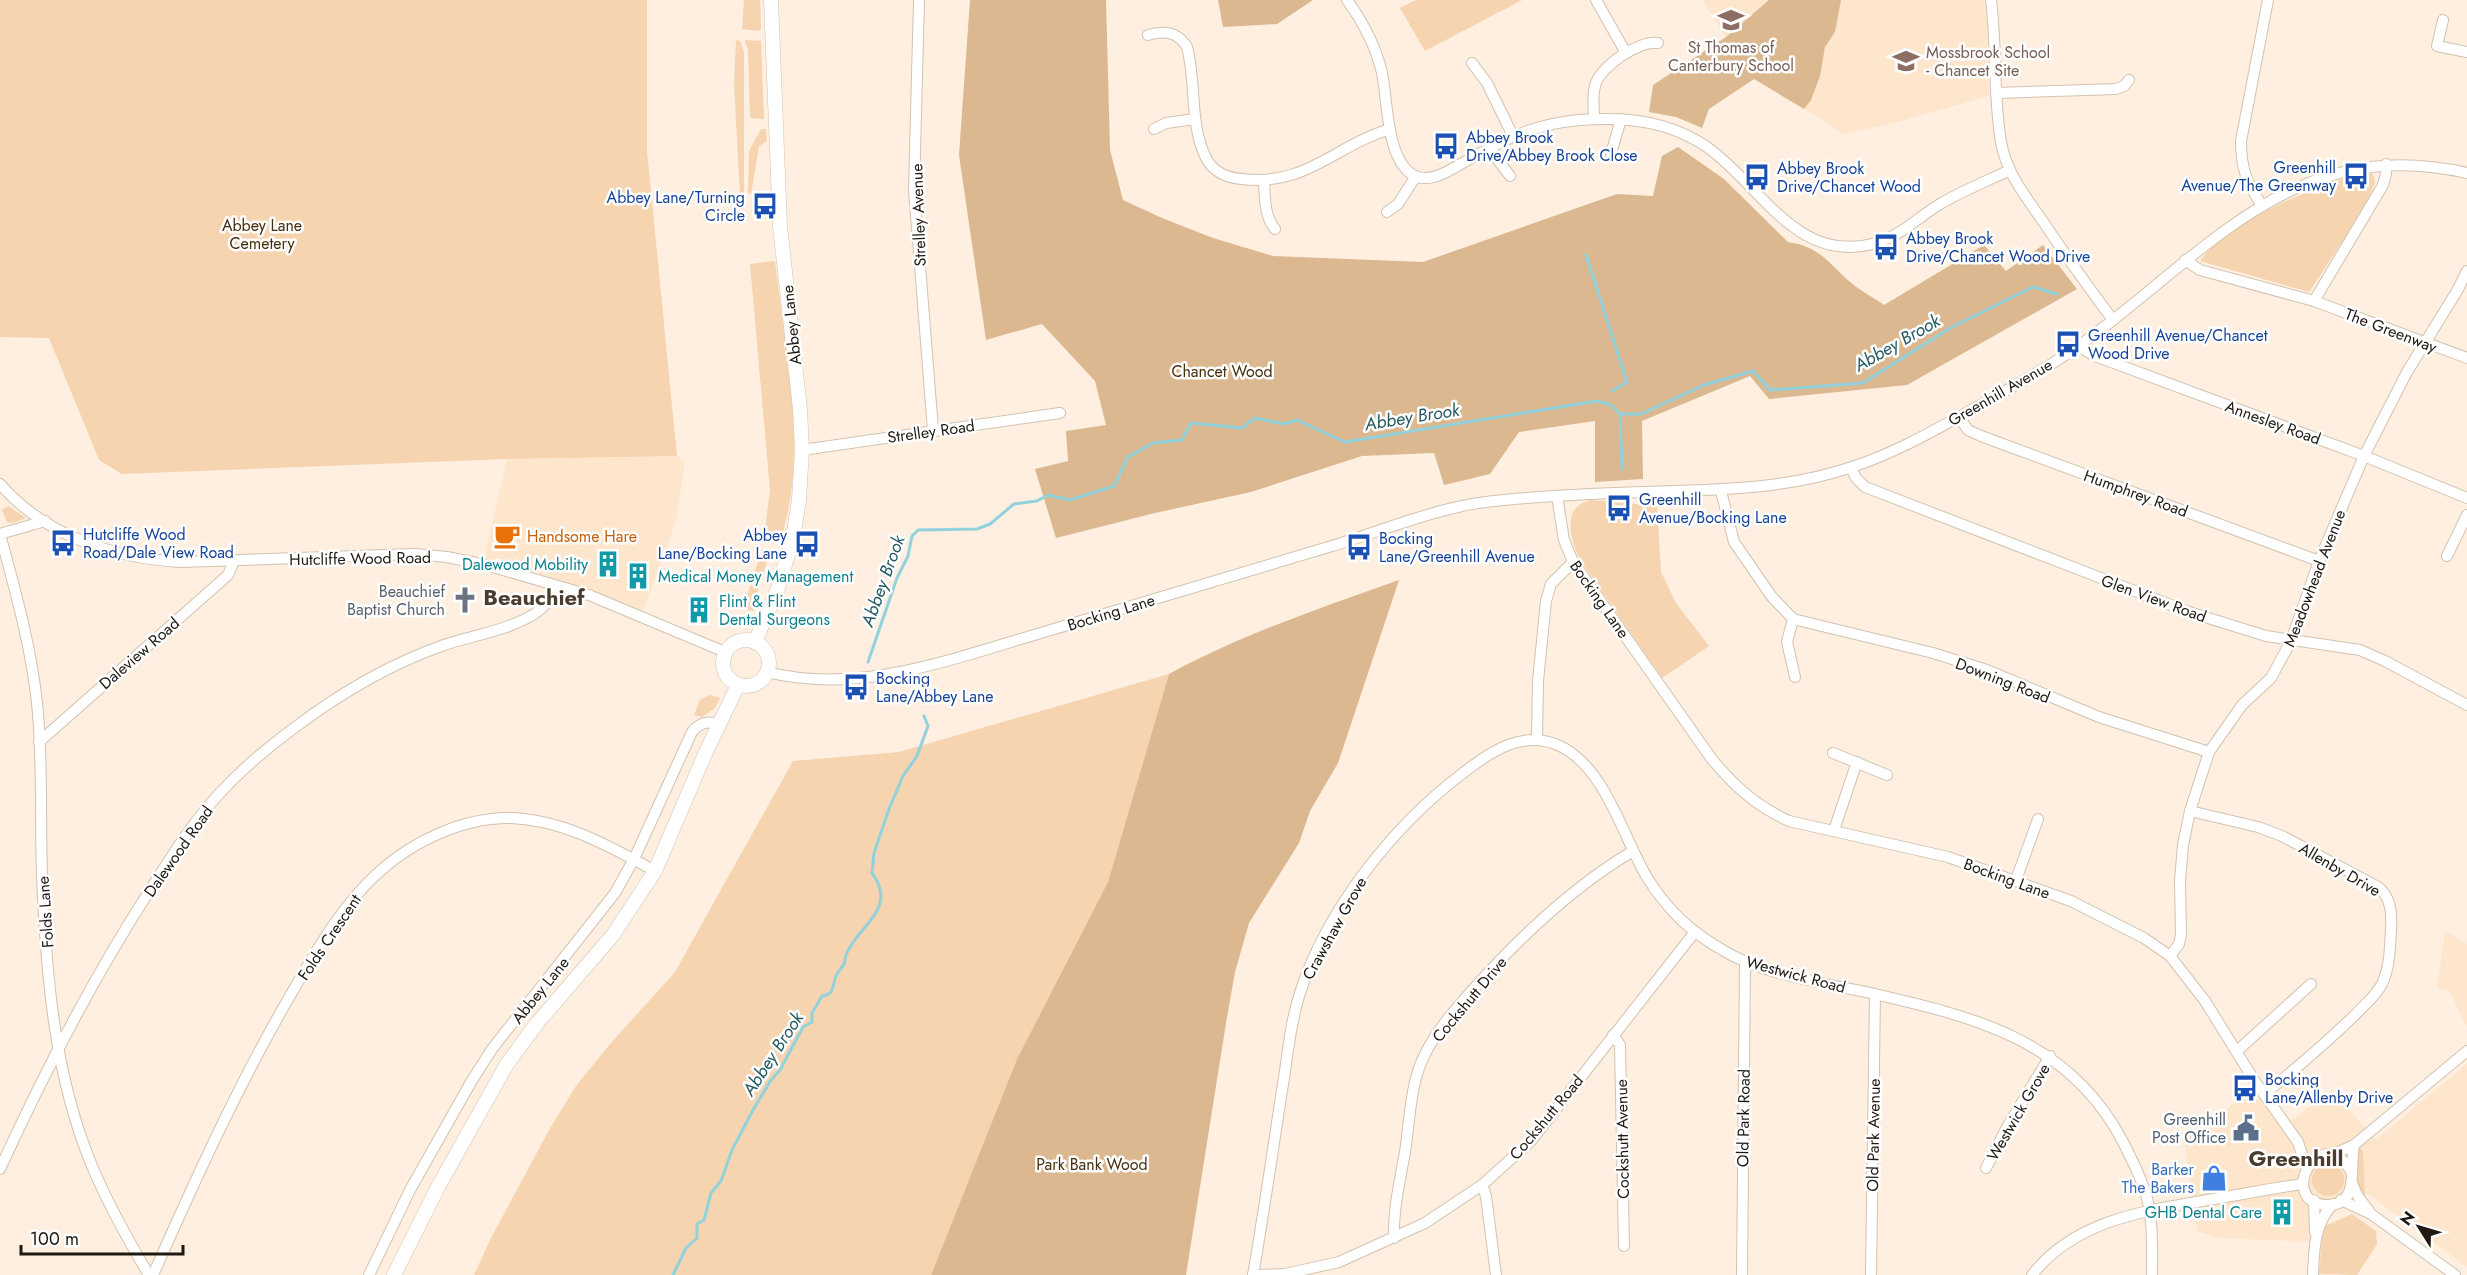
<svg xmlns="http://www.w3.org/2000/svg" width="2467" height="1275" font-family="Jost,sans-serif">
<style>
.built{fill:#fee6cd}
.green{fill:#f5d4af}
.forest{fill:#dbb890}
.lines{fill:none;stroke-linecap:round;stroke-linejoin:round}
.stream{stroke:#92d2dd;stroke-width:3}
.minor-casing{stroke:#d3c2af;stroke-width:12}
.major-casing{stroke:#d3c2af;stroke-width:15}
.minor{stroke:#fff;stroke-width:10}
.major{stroke:#fff;stroke-width:14}
.labels{text-anchor:middle;stroke-width:5;stroke-linejoin:round;paint-order:stroke}
.education-label{font-size:16px;fill:#785e54;stroke:#fff}
.transit-label{font-size:16px;fill:#164399;stroke:#fff;text-anchor:start}
.street-label{font-size:16px;fill:#1f1912;stroke:#fff}
.park-label{font-size:16px;fill:#472e0e;stroke:#fff}
.food-label{font-size:16px;fill:#c56008;stroke:#fff;text-anchor:start}
.culture-label{font-size:16px;fill:#0d838f;stroke:#fff;text-anchor:end}
.worship-label{font-size:16px;fill:#5b616d;stroke:#fff;text-anchor:end}
.service-label{font-size:16px;fill:#4e5e75;stroke:#fff;text-anchor:end}
.shop-label{font-size:16px;fill:#366cbe;stroke:#fff;text-anchor:end}
.water-label{font-size:18px;font-style:italic;fill:#255a63;stroke:#fff}
.district-label{font-size:22px;font-weight:bold;fill:#4b3d2d;stroke:#fff}
</style>
<rect width="100%" height="100%" fill="#feefe0"/>
<!-- built -->
<g class="built">
<path d="M1702,0H1769L1726,37Z"/>
<path d="M1841,0H1983L1987,10L1989,96L1898,122L1844,134L1804,109L1811,100L1820,76L1825,47L1835,32Z"/>
<path d="M677,456L685,462L676,521L644,609L641,611L543,575L484,559L507,459Z"/>
<path d="M2445,931L2467,944V1028L2449,990L2437,989Z"/>
<path d="M2467,1063V1267L2368,1194L2358,1191L2327,1216L2321,1240L2309,1242L2219,1238L2197,1231L2184,1138L2259,1086L2286,1125L2332,1090L2376,1140Z"/>
</g>
<!-- green -->
<g class="green">
<path d="M0,0H647V151L677,456L507,459L122,474L99,460L49,338L0,337Z"/>
<path d="M744,0H760L761,29L759,31L742,29Z"/>
<path d="M1416,0H1522L1425,51L1400,8Z"/>
<path d="M736,40L740,41L744,52V194L740,195L734,85Z"/>
<path d="M746,40L761,41L764,119L750,118L748,49L745,42Z"/>
<path d="M761,129H766L767,141L759,146L751,194L748,193L749,151Z"/>
<path d="M2365,172L2373,174L2375,183L2363,210L2309,292L2200,261C2228,220 2319,185 2365,172Z"/>
<path d="M775,261C784,341 804,432 788,512C785,522 784,533 779,542L764,538L770,490L750,264Z"/>
<path d="M1591,500L1657,506L1661,572L1676,603L1709,646L1662,678L1580,560C1571,540 1560,507 1591,500Z"/>
<path d="M8,506L26,518L13,523L7,522L2,510Z"/>
<path d="M762,549L770,551L754,603V611L743,609Z"/>
<path d="M1169,674L1108,882L1017,1059L931,1275H474L490,1240L549,1130L576,1086L610,1044L675,972L793,761L899,752Z"/>
<path d="M710,695L720,698L715,708L702,717L694,715L700,700Z"/>
<path d="M2359,1147L2363,1151L2365,1196L2363,1197C2357,1182 2351,1162 2359,1147Z"/>
<circle cx="2328" cy="1180" r="16"/>
<path d="M2352,1214L2376,1231L2377,1244L2357,1275L2319,1274L2323,1227Z"/>
</g>
<!-- forest -->
<g class="forest">
<path d="M970,0H1106L1110,150L1123,200L1162,218L1213,238L1273,256L1423,262L1617,194L1653,196L1662,156L1678,147L1724,179L1788,242C1818,246 1828,262 1849,281C1859,290 1873,297 1884,305L1984,245L2006,271L2043,245L2077,289L1907,385L1769,399L1750,376L1642,421L1643,479L1595,482V421L1519,432L1490,474L1444,485L1434,453L1362,456L1251,492L1155,513L1056,538L1035,469L1068,461L1066,431L1106,425L1095,381L1042,324L986,340L959,155Z"/>
<path d="M1218,0H1313L1277,24L1223,27Z"/>
<path d="M1769,0H1841L1835,32L1825,47L1820,76L1811,100L1804,109L1754,79L1709,109L1702,128L1676,117L1649,112L1653,85L1726,37Z"/>
<path d="M1399,580L1338,763L1310,811L1299,843L1249,923L1235,972L1226,1023L1186,1275H931L1017,1059L1108,882L1169,674C1242,634 1321,608 1399,580Z"/>
</g>
<g class="lines">
<!-- stream -->
<g class="stream">
<path d="M1586,255L1627,382L1612,391"/>
<path d="M1620,414L1622,469"/>
<path d="M868,662L897,578L908,556L912,536L918,530L977,529L990,524L1014,504L1037,501L1048,495L1070,500L1114,486L1128,457L1153,443L1182,440L1191,423L1242,428L1255,418L1284,424L1297,420L1345,442L1597,401L1611,405L1620,414H1641L1704,385L1753,371L1770,390L1863,383L1952,327L2033,287L2057,294"/>
<path d="M673,1275L686,1248L697,1238V1224L704,1220L711,1193L721,1181L732,1150L753,1110L771,1080L780,1070L803,1027L812,1022V1013L822,996C835,995 832,985 836,976C838,971 842,968 844,964C845,961 845,958 846,955C857,926 899,910 872,873L874,853L889,809L903,776L917,756L928,726L924,716"/>
</g>
<!-- minor casing -->
<g class="minor-casing">
<g id="minor">
<path d="M919,0L914,190L933,430"/>
<path d="M1347,0C1363,22 1376,47 1382,73C1388,101 1386,159 1413,175C1426,182 1440,176 1452,169C1508,137 1541,118 1608,119C1643,119 1678,127 1707,147C1762,186 1798,268 1879,242C1901,235 1920,216 1940,204C1962,191 1987,181 2010,170"/>
<path d="M1596,0L1626,53"/>
<path d="M1991,0C1997,47 1993,95 2001,142C2006,173 2027,198 2044,223C2066,256 2089,288 2113,320"/>
<path d="M2443,20L2437,46L2467,52"/>
<path d="M1148,35C1165,30 1178,32 1187,47C1196,81 1190,118 1203,151C1209,169 1222,177 1241,179C1306,187 1334,146 1390,129"/>
<path d="M1472,63L1487,83L1513,136"/>
<path d="M1996,93L2116,89L2124,86L2129,80"/>
<path d="M1594,119C1594,109 1592,96 1595,86C1599,67 1639,40 1658,43"/>
<path d="M1154,129L1166,123L1195,119"/>
<path d="M1488,147L1510,176"/>
<path d="M1611,154L1621,119"/>
<path d="M1264,181C1265,197 1264,216 1275,229"/>
<path d="M2262,206C2247,182 2241,170 2241,141L2268,0"/>
<path d="M1387,212L1398,204L1416,176"/>
<path d="M2185,260L2200,270L2314,301L2467,358"/>
<path d="M2314,301L2383,185L2386,174V164"/>
<path d="M2078,346L2095,356L2364,456L2467,498"/>
<path d="M1959,417L1968,430L1981,436L2319,561"/>
<path d="M802,450L1060,413"/>
<path d="M1851,468L1856,478L1865,487L2189,612L2266,636L2360,650L2385,661L2467,705"/>
<path d="M0,484C45,536 114,558 180,562L415,554L447,557L486,565L589,595L725,652"/>
<path d="M1721,491L1734,542L1772,597L1793,619L1787,642L1795,677"/>
<path d="M1557,496L1564,540L1573,562L1711,758C1734,786 1756,806 1789,821L1948,857L2071,901L2144,938L2170,956L2205,1001L2254,1080L2298,1142L2306,1167"/>
<path d="M0,534C15,590 31,646 37,703C43,760 40,819 42,876C46,973 54,1075 92,1166C108,1204 128,1240 149,1275"/>
<path d="M0,534L45,521"/>
<path d="M2447,556L2467,515"/>
<path d="M1793,619L1933,653L1987,670L2099,717L2209,752"/>
<path d="M767,672C857,695 949,660 1034,635C1134,606 1233,575 1332,546C1375,533 1418,515 1462,506C1483,501 1505,500 1526,498C1565,495 1605,493 1644,492C1714,490 1784,490 1852,467C1895,453 1935,430 1975,408C2012,387 2050,367 2084,342C2209,251 2294,134 2467,173"/>
<path d="M1537,739L1538,681L1546,601L1551,584L1573,562"/>
<path d="M39,742L228,575L234,561"/>
<path d="M1833,753L1887,775"/>
<path d="M2190,811L2258,827L2282,836L2378,887C2391,897 2392,913 2391,929C2390,947 2390,967 2382,984C2376,996 2364,1005 2355,1015C2326,1043 2296,1069 2264,1094"/>
<path d="M1834,830L1857,762"/>
<path d="M2016,880L2038,819"/>
<path d="M2170,956L2179,944L2181,935L2180,881L2183,845L2190,811L2209,752L2242,705L2271,678L2291,641L2319,561L2364,456L2407,372L2457,291L2467,271"/>
<path d="M1613,1035L1620,1045L1624,1246"/>
<path d="M2237,1051L2311,984"/>
<path d="M2332,1155L2354,1145L2467,1051"/>
<path d="M1986,1168L2006,1129L2050,1056"/>
<path d="M0,1169C44,1073 93,978 150,890C171,857 192,823 219,794C241,770 267,748 294,728C339,694 390,664 444,645C473,635 517,629 541,609C548,603 551,594 555,586"/>
<path d="M2351,1171C2319,1119 2275,1204 2328,1205C2361,1205 2349,1165 2354,1145"/>
<path d="M1482,1185L1486,1196L1496,1275"/>
<path d="M2353,1185L2357,1195L2369,1211"/>
<path d="M2314,1200L2315,1232"/>
<path d="M2341,1200L2371,1214L2455,1275"/>
<path d="M1394,1238C1393,1210 1400,1180 1405,1152C1410,1120 1410,1083 1425,1054C1438,1028 1458,1006 1477,985C1523,934 1574,886 1633,851"/>
<path d="M153,1275C196,1178 240,1081 294,989C318,948 343,904 379,872C413,841 464,817 511,818C564,820 609,846 655,871"/>
<path d="M369,1275L410,1190L471,1082L492,1049L615,893L634,859L692,732C700,722 708,721 720,724"/>
<path d="M1253,1275C1264,1212 1273,1148 1283,1084C1288,1054 1290,1023 1300,993C1327,909 1393,826 1463,773C1491,751 1524,729 1560,746C1606,768 1623,838 1648,879C1669,912 1692,933 1726,952C1761,973 1826,984 1866,992C1971,1016 2069,1038 2123,1142C2134,1164 2147,1189 2150,1213C2153,1234 2152,1255 2152,1275"/>
<path d="M1253,1275L1285,1274L1339,1262L1425,1223L1482,1185L1531,1141L1694,933"/>
<path d="M1742,1275L1745,962"/>
<path d="M1871,1275L1875,994"/>
<path d="M2032,1275C2075,1220 2144,1211 2208,1200C2240,1195 2271,1188 2303,1184"/>
<path d="M2313,1275C2314,1250 2314,1224 2333,1204"/>
</g>
</g>
<!-- major casing -->
<g class="major-casing">
<g id="major">
<circle cx="746" cy="663" r="23"/>
<path d="M755,642L778,588L793,538L799,500L802,450L800,409L780,226L771,0"/>
<path d="M394,1275L438,1187L507,1064L538,1022L613,935L655,871L705,754L738,685"/>
</g>
</g>
<!-- minor -->
<use href="#minor" class="minor"/>
<!-- major -->
<use href="#major" class="major"/>
</g>
<!-- icons -->
<defs>
<g id="school-bare" transform="scale(2.07)"><path d="M0-5L7-2L0 1L-7-2ZM-4 1L0 2.5L4 1V4Q0 6-4 4Z" fill="#8d6e63" stroke="#fff" stroke-width="2.5" paint-order="stroke"/></g>
<g id="bus-bare" transform="scale(2.07)"><path d="M-5-6H5V4H4V6H2V4H-2V6H-4V4H-5ZM-3.5-4V0h7V-4ZM-3.5 1.2v1.5H-2V1.2ZM2 1.2v1.5H3.5V1.2Z" fill="#1a4fb4" stroke="#fff" stroke-width="2.5" paint-order="stroke"/></g>
<g id="cafe-bare" transform="scale(2.07)"><path d="M-5.5-4.5H6V0H3Q3 3.5 0 3.5H-2.5Q-5.5 3.5-5.5 0ZM3-3.2v2h1.7v-2ZM-6 4.5H4V6H-6Z" fill="#e8710a" stroke="#fff" stroke-width="2.5" paint-order="stroke"/></g>
<g id="building-bare" transform="scale(2.07)"><path d="M-4-6H4V6H1V3H-1V6H-4ZM-2.5-4.3h1.7v1.8h-1.7ZM.8-4.3h1.7v1.8H.8ZM-2.5-1h1.7V.8h-1.7ZM.8-1h1.7V.8H.8Z" fill="#0f9aa8" stroke="#fff" stroke-width="2.5" paint-order="stroke"/></g>
<g id="church-bare" transform="scale(2.07)"><path d="M-1.2-6h2.4v3.5h3.3v2.4h-3.3V6h-2.4V-.1h-3.3v-2.4h3.3Z" fill="#6b7280" stroke="#fff" stroke-width="2.5" paint-order="stroke"/></g>
<g id="civic-bare" transform="scale(2.07)"><path d="M-.6-6.5H3V-4.5H.6V-3L4-1V1h2V6H-6V1h2V-1L-.6-3ZM-1.2 2.5V6h2.4V2.5Z" fill="#5c6f8a" stroke="#fff" stroke-width="2.5" paint-order="stroke"/></g>
<g id="shop-bare" transform="scale(2.07)"><path d="M-5-2.5h2.3a2.7 3.5 0 0 1 5.4 0H5L5.5 6h-11ZM-1.5-2.5h3a1.5 2.3 0 0 0-3 0Z" fill="#3f7fe0" stroke="#fff" stroke-width="2.5" paint-order="stroke"/></g>
</defs>
<g fill-rule="evenodd">
<use href="#school-bare" x="1731" y="20"/>
<use href="#school-bare" x="1906" y="61"/>
<use href="#bus-bare" x="1446" y="146"/>
<use href="#bus-bare" x="2356" y="176"/>
<use href="#bus-bare" x="1757" y="177"/>
<use href="#bus-bare" x="765" y="206"/>
<use href="#bus-bare" x="1886" y="247"/>
<use href="#bus-bare" x="2068" y="344"/>
<use href="#bus-bare" x="1619" y="508"/>
<use href="#cafe-bare" x="507" y="536"/>
<use href="#bus-bare" x="63" y="543"/>
<use href="#bus-bare" x="807" y="544"/>
<use href="#bus-bare" x="1359" y="547"/>
<use href="#building-bare" x="608" y="564"/>
<use href="#building-bare" x="638" y="576"/>
<use href="#church-bare" x="465" y="600"/>
<use href="#building-bare" x="699" y="610"/>
<use href="#bus-bare" x="856" y="687"/>
<use href="#bus-bare" x="2245" y="1088"/>
<use href="#civic-bare" x="2246" y="1128"/>
<use href="#shop-bare" x="2214" y="1178"/>
<use href="#building-bare" x="2282" y="1212"/>
</g>
<g class="labels">
<!-- education labels -->
<g class="education-label">
<text x="1731" y="53">St Thomas of<tspan x="1731" dy="18">Canterbury School</tspan></text>
<text x="1926" y="58" text-anchor="start">Mossbrook School<tspan x="1926" dy="18">- Chancet Site</tspan></text>
</g>
<!-- transit labels -->
<g class="transit-label">
<text x="1466" y="143">Abbey Brook<tspan x="1466" dy="18">Drive/Abbey Brook Close</tspan></text>
<text x="2336" y="173" text-anchor="end">Greenhill<tspan x="2336" dy="18">Avenue/The Greenway</tspan></text>
<text x="1777" y="174">Abbey Brook<tspan x="1777" dy="18">Drive/Chancet Wood</tspan></text>
<text x="745" y="203" text-anchor="end">Abbey Lane/Turning<tspan x="745" dy="18">Circle</tspan></text>
<text x="1906" y="244">Abbey Brook<tspan x="1906" dy="18">Drive/Chancet Wood Drive</tspan></text>
<text x="2088" y="341">Greenhill Avenue/Chancet<tspan x="2088" dy="18">Wood Drive</tspan></text>
<text x="1639" y="505">Greenhill<tspan x="1639" dy="18">Avenue/Bocking Lane</tspan></text>
<text x="83" y="540">Hutcliffe Wood<tspan x="83" dy="18">Road/Dale View Road</tspan></text>
<text x="787" y="541" text-anchor="end">Abbey<tspan x="787" dy="18">Lane/Bocking Lane</tspan></text>
<text x="1379" y="544">Bocking<tspan x="1379" dy="18">Lane/Greenhill Avenue</tspan></text>
<text x="876" y="684">Bocking<tspan x="876" dy="18">Lane/Abbey Lane</tspan></text>
<text x="2265" y="1085">Bocking<tspan x="2265" dy="18">Lane/Allenby Drive</tspan></text>
</g>
<!-- street labels -->
<g class="street-label">
<text transform="translate(918 215) rotate(-92)" y="6">Strelley Avenue</text>
<text transform="translate(791 325) rotate(-96)" y="6">Abbey Lane</text>
<text transform="translate(2391 330) rotate(21)" y="6">The Greenway</text>
<text transform="translate(2000 392) rotate(-30)" y="6">Greenhill Avenue</text>
<text transform="translate(2273 422) rotate(20)" y="6">Annesley Road</text>
<text transform="translate(931 431) rotate(-8)" y="6">Strelley Road</text>
<text transform="translate(2136 493) rotate(20)" y="6">Humphrey Road</text>
<text transform="translate(360 558) rotate(-1)" y="6">Hutcliffe Wood Road</text>
<text transform="translate(2314 578) rotate(-69)" y="6">Meadowhead Avenue</text>
<text transform="translate(2154 598) rotate(20)" y="6">Glen View Road</text>
<text transform="translate(1600 599) rotate(55)" y="6">Bocking Lane</text>
<text transform="translate(1111 612) rotate(-17)" y="6">Bocking Lane</text>
<text transform="translate(139 653) rotate(-41)" y="6">Daleview Road</text>
<text transform="translate(2003 680) rotate(21)" y="6">Downing Road</text>
<text transform="translate(178 851) rotate(-55)" y="6">Dalewood Road</text>
<text transform="translate(2340 869) rotate(30)" y="6">Allenby Drive</text>
<text transform="translate(2007 878) rotate(20)" y="6">Bocking Lane</text>
<text transform="translate(45 912) rotate(-94)" y="6">Folds Lane</text>
<text transform="translate(1334 928) rotate(-61)" y="6">Crawshaw Grove</text>
<text transform="translate(329 937) rotate(-56)" y="6">Folds Crescent</text>
<text transform="translate(1796 974) rotate(15)" y="6">Westwick Road</text>
<text transform="translate(540 990) rotate(-51)" y="6">Abbey Lane</text>
<text transform="translate(1469 999) rotate(-50)" y="6">Cockshutt Drive</text>
<text transform="translate(2018 1112) rotate(-60)" y="6">Westwick Grove</text>
<text transform="translate(1546 1117) rotate(-50)" y="6">Cockshutt Road</text>
<text transform="translate(1743 1118) rotate(-89)" y="6">Old Park Road</text>
<text transform="translate(1873 1135) rotate(-89)" y="6">Old Park Avenue</text>
<text transform="translate(1622 1139) rotate(-91)" y="6">Cockshutt Avenue</text>
</g>
<!-- park labels -->
<g class="park-label">
<text x="262" y="231">Abbey Lane<tspan x="262" dy="18">Cemetery</tspan></text>
<text x="1222" y="377">Chancet Wood</text>
<text x="1092" y="1170">Park Bank Wood</text>
</g>
<!-- food labels -->
<g class="food-label">
<text x="527" y="542">Handsome Hare</text>
</g>
<!-- culture labels -->
<g class="culture-label">
<text x="588" y="570">Dalewood Mobility</text>
<text x="658" y="582" text-anchor="start">Medical Money Management</text>
<text x="719" y="607" text-anchor="start">Flint &amp; Flint<tspan x="719" dy="18">Dental Surgeons</tspan></text>
<text x="2262" y="1218">GHB Dental Care</text>
</g>
<!-- worship labels -->
<g class="worship-label">
<text x="445" y="597">Beauchief<tspan x="445" dy="18">Baptist Church</tspan></text>
</g>
<!-- service labels -->
<g class="service-label">
<text x="2226" y="1125">Greenhill<tspan x="2226" dy="18">Post Office</tspan></text>
</g>
<!-- shop labels -->
<g class="shop-label">
<text x="2194" y="1175">Barker<tspan x="2194" dy="18">The Bakers</tspan></text>
</g>
<!-- water labels -->
<g class="water-label">
<text transform="translate(1897 343) rotate(-30)" y="6">Abbey Brook</text>
<text transform="translate(1412 417) rotate(-9)" y="6">Abbey Brook</text>
<text transform="translate(883 581) rotate(-70)" y="6">Abbey Brook</text>
<text transform="translate(773 1054) rotate(-57)" y="6">Abbey Brook</text>
</g>
<!-- district labels -->
<g class="district-label">
<text x="534" y="605">Beauchief</text>
<text x="2296" y="1166">Greenhill</text>
</g>
</g>
<!-- north arrow -->
<g transform="translate(2419 1227) rotate(307)" stroke="#ffffff" stroke-width="4.5" paint-order="stroke">
<path d="M0-4.5L10 22L0 15L-10 22Z" fill="#1f1912"/>
<text y="-9" font-size="16" font-weight="bold" text-anchor="middle" fill="#1f1912">N</text>
</g>
<!-- scale -->
<path d="M21 1245v9h162v-9" fill="none" stroke="#1f1912" stroke-width="3"/>
<text x="30" y="1245" font-size="18" fill="#1f1912" stroke="#ffffff" stroke-width="4.5" paint-order="stroke">100 m</text>
</svg>
